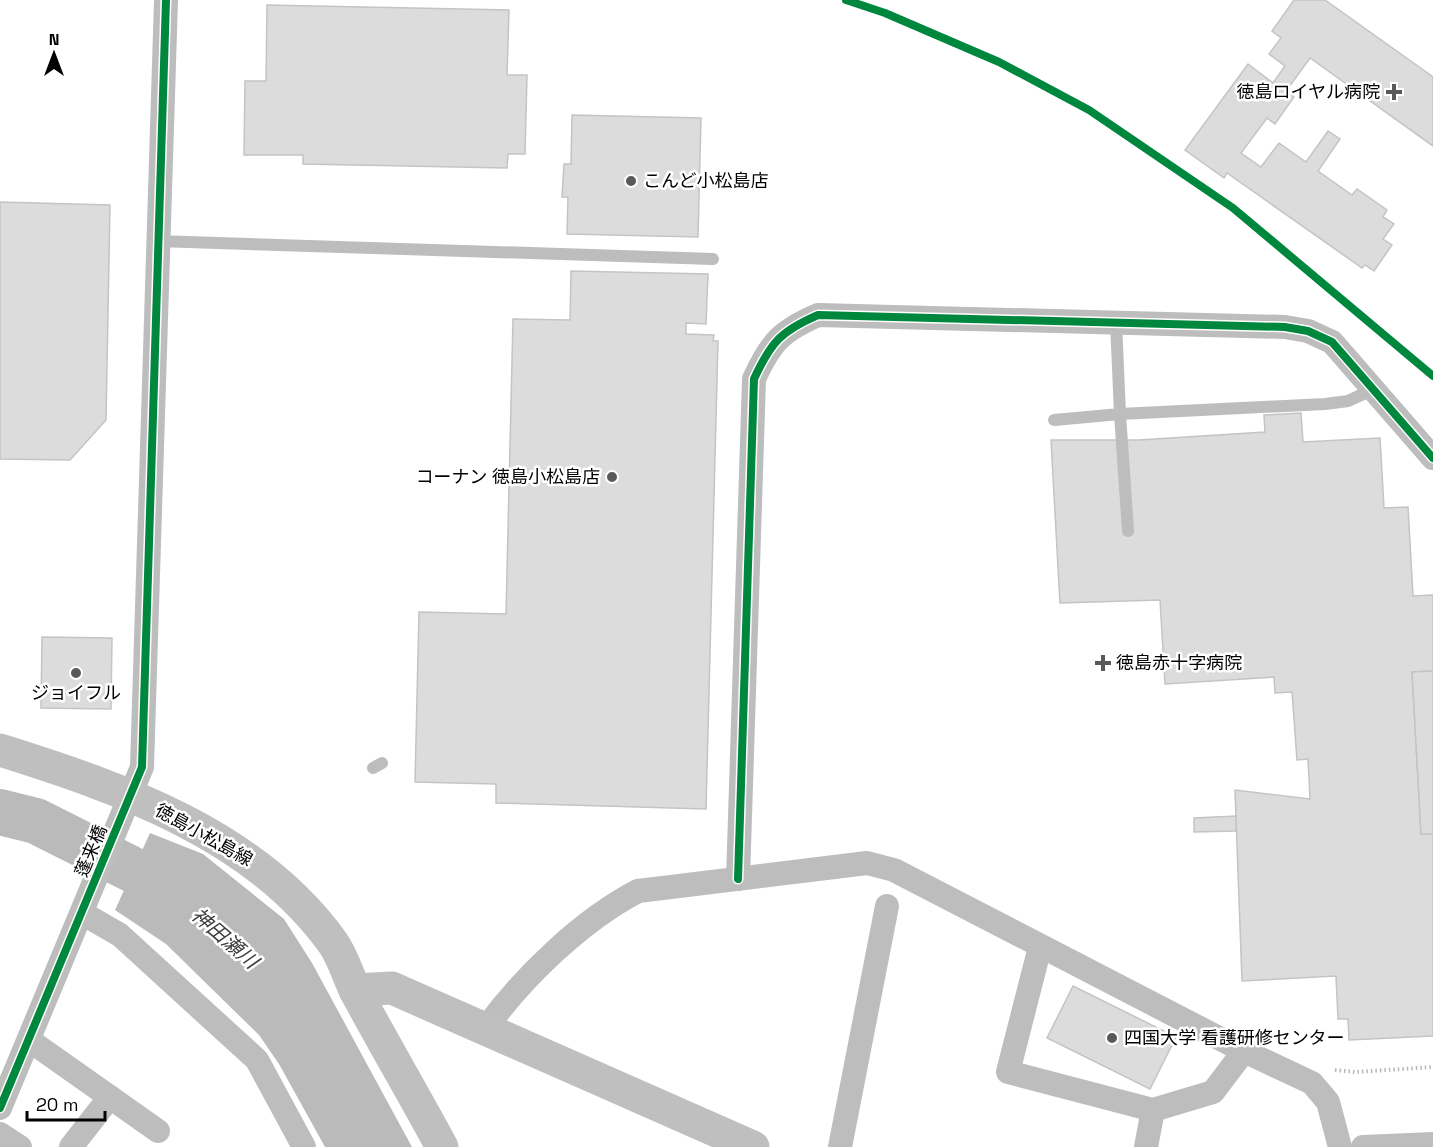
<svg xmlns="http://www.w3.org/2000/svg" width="1433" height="1147" font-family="'Space Grotesk','Noto Sans JP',sans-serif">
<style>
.water{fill:#bababa}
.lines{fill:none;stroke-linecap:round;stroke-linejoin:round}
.river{stroke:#bababa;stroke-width:46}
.building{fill:#dcdcdc;stroke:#c4c4c4;stroke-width:1.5}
.path{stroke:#b8b8b8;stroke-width:4;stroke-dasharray:1.5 3;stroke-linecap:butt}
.lane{stroke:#bdbdbd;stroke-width:12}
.street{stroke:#bdbdbd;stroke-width:24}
.secondary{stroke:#bfbfbf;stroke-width:33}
.cycleway-casing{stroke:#fff;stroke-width:11}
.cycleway{stroke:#00873e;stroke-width:8}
.poi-dot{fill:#595959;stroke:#fff;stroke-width:2}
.labels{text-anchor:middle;stroke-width:5;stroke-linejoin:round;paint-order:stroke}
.poi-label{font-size:18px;fill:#000;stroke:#fff;text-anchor:start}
.street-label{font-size:18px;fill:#000;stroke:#fff}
.water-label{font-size:20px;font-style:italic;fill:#3e3e3e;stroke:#fff}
</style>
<rect width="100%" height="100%" fill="#fff"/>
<!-- water -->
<path class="water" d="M150,833L203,854L284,919L312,963L412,1147H325L279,1064L259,1035L166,944L115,910Z"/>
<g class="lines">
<!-- river -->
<path class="river" d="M0,812L36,821L163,885L186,904"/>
</g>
<!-- building -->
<g class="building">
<path d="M1294,0H1325L1433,77V146L1310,58L1286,91L1294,97L1275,124L1267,118L1241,153L1261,167L1279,143L1306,162L1328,131L1340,139L1318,171L1352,195L1357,189L1387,210L1383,217L1394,224L1383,239L1392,245L1374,271L1365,265L1362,268L1227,173L1224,178L1185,150L1248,64L1273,83L1285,66L1269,54L1281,38L1272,31Z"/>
<path d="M267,5L509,10L507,75H527L525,154H508L507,168L303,164V155H244L245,81H266Z"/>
<path d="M572,115L701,118L698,237L567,234L568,197H562L564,164H571Z"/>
<path d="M0,202L110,205L106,420L70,460L0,459Z"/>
<path d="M571,271L708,274L706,324L686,323V334L714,335L713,341H718L706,809L496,803V784L415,782L419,612L506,614L513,319L570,320Z"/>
<path d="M1301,413L1303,442L1380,438L1384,508L1408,507L1413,596L1433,595V671L1412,672L1421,834H1433V1036L1349,1040L1348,1019H1338L1336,976L1242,981L1235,790L1310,799L1308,759L1297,760L1292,692L1275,693L1274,677L1165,684L1160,600L1060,603L1051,440H1139L1265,432L1264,415Z"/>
<path d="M42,637L112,638L111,709L41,708Z"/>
<path d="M1433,671V834H1421L1412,672Z"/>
<path d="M1236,816V831L1194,832V818Z"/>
<path d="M1073,986L1176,1037L1150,1089L1047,1038Z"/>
</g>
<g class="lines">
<!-- path -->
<path class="path" d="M1335,1070L1355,1072L1433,1067"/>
<!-- lane -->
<g class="lane">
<path d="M157,241L713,259"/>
<path d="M1054,420L1120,414L1116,322"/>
<path d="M1128,531L1120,414L1325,404L1348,401L1374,389"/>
<path d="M373,768L382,763"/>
</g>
<!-- street -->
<g class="street">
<path d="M738,879L754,379C771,342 781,331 818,315L1285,327L1308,331L1332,342L1433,458"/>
<path d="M82,913L120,935L257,1060L304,1147"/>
<path d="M1040,947L1008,1072L1153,1110L1213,1092L1244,1051"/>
<path d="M486,1028C523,977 582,920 638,891L867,863L894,870L1244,1051L1312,1083L1328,1102L1340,1147"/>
<path d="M29,1040L158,1131"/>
<path d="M0,1108L142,767L166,0"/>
<path d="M0,1134L20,1147"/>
<path d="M71,1147L110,1097"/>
<path d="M840,1147L887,906"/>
<path d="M1146,1147L1153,1110"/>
<path d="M1363,1147L1433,1144"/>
</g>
<!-- secondary -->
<g class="secondary">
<path d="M0,750C121,788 256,835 333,943C343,957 348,976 356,992C384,1044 414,1095 442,1147"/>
<path d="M355,990L392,988L753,1147"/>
</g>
<!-- cycleway casing -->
<g class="cycleway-casing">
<g id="cycleway">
<path d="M846,0L885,13L999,62L1089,110L1233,208L1433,376"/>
<path d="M738,879L754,379C771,342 781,331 818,315L1285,327L1308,331L1332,342L1433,458"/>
<path d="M0,1108L142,767L166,0"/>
</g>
</g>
<!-- cycleway -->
<use href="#cycleway" class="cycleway"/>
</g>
<!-- markers -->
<g class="poi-dot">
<path d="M1391 83h6v6h6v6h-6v6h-6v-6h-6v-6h6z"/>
<circle cx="631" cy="181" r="6"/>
<circle cx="612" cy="477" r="6"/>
<path d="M1100 654h6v6h6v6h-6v6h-6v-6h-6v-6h6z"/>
<circle cx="76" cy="673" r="6"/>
<circle cx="1112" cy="1038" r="6"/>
</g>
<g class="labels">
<!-- poi labels -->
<g class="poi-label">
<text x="1380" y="98" text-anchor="end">徳島ロイヤル病院</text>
<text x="643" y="187">こんど小松島店</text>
<text x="600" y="483" text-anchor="end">コーナン 徳島小松島店</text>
<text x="1116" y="669">徳島赤十字病院</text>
<text x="76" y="699" text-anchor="middle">ジョイフル</text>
<text x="1124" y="1044">四国大学 看護研修センター</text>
</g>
<!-- street labels -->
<g class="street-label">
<text transform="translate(204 835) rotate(29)" y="6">徳島小松島線</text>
<text transform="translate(91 851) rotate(-67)" y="6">蓬来橋</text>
</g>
<!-- water labels -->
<g class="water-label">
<text transform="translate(225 938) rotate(41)" y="7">神田瀬川</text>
</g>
</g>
<!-- north arrow -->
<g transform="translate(54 54)" stroke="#ffffff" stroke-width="4.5" paint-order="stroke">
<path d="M0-4.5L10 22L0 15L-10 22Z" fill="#000000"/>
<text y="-9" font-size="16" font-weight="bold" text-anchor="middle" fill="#000000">N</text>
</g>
<!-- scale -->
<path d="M27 1111v9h78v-9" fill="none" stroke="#000000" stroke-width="3"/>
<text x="36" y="1111" font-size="18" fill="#000000" stroke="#ffffff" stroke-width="4.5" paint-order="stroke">20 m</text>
</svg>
